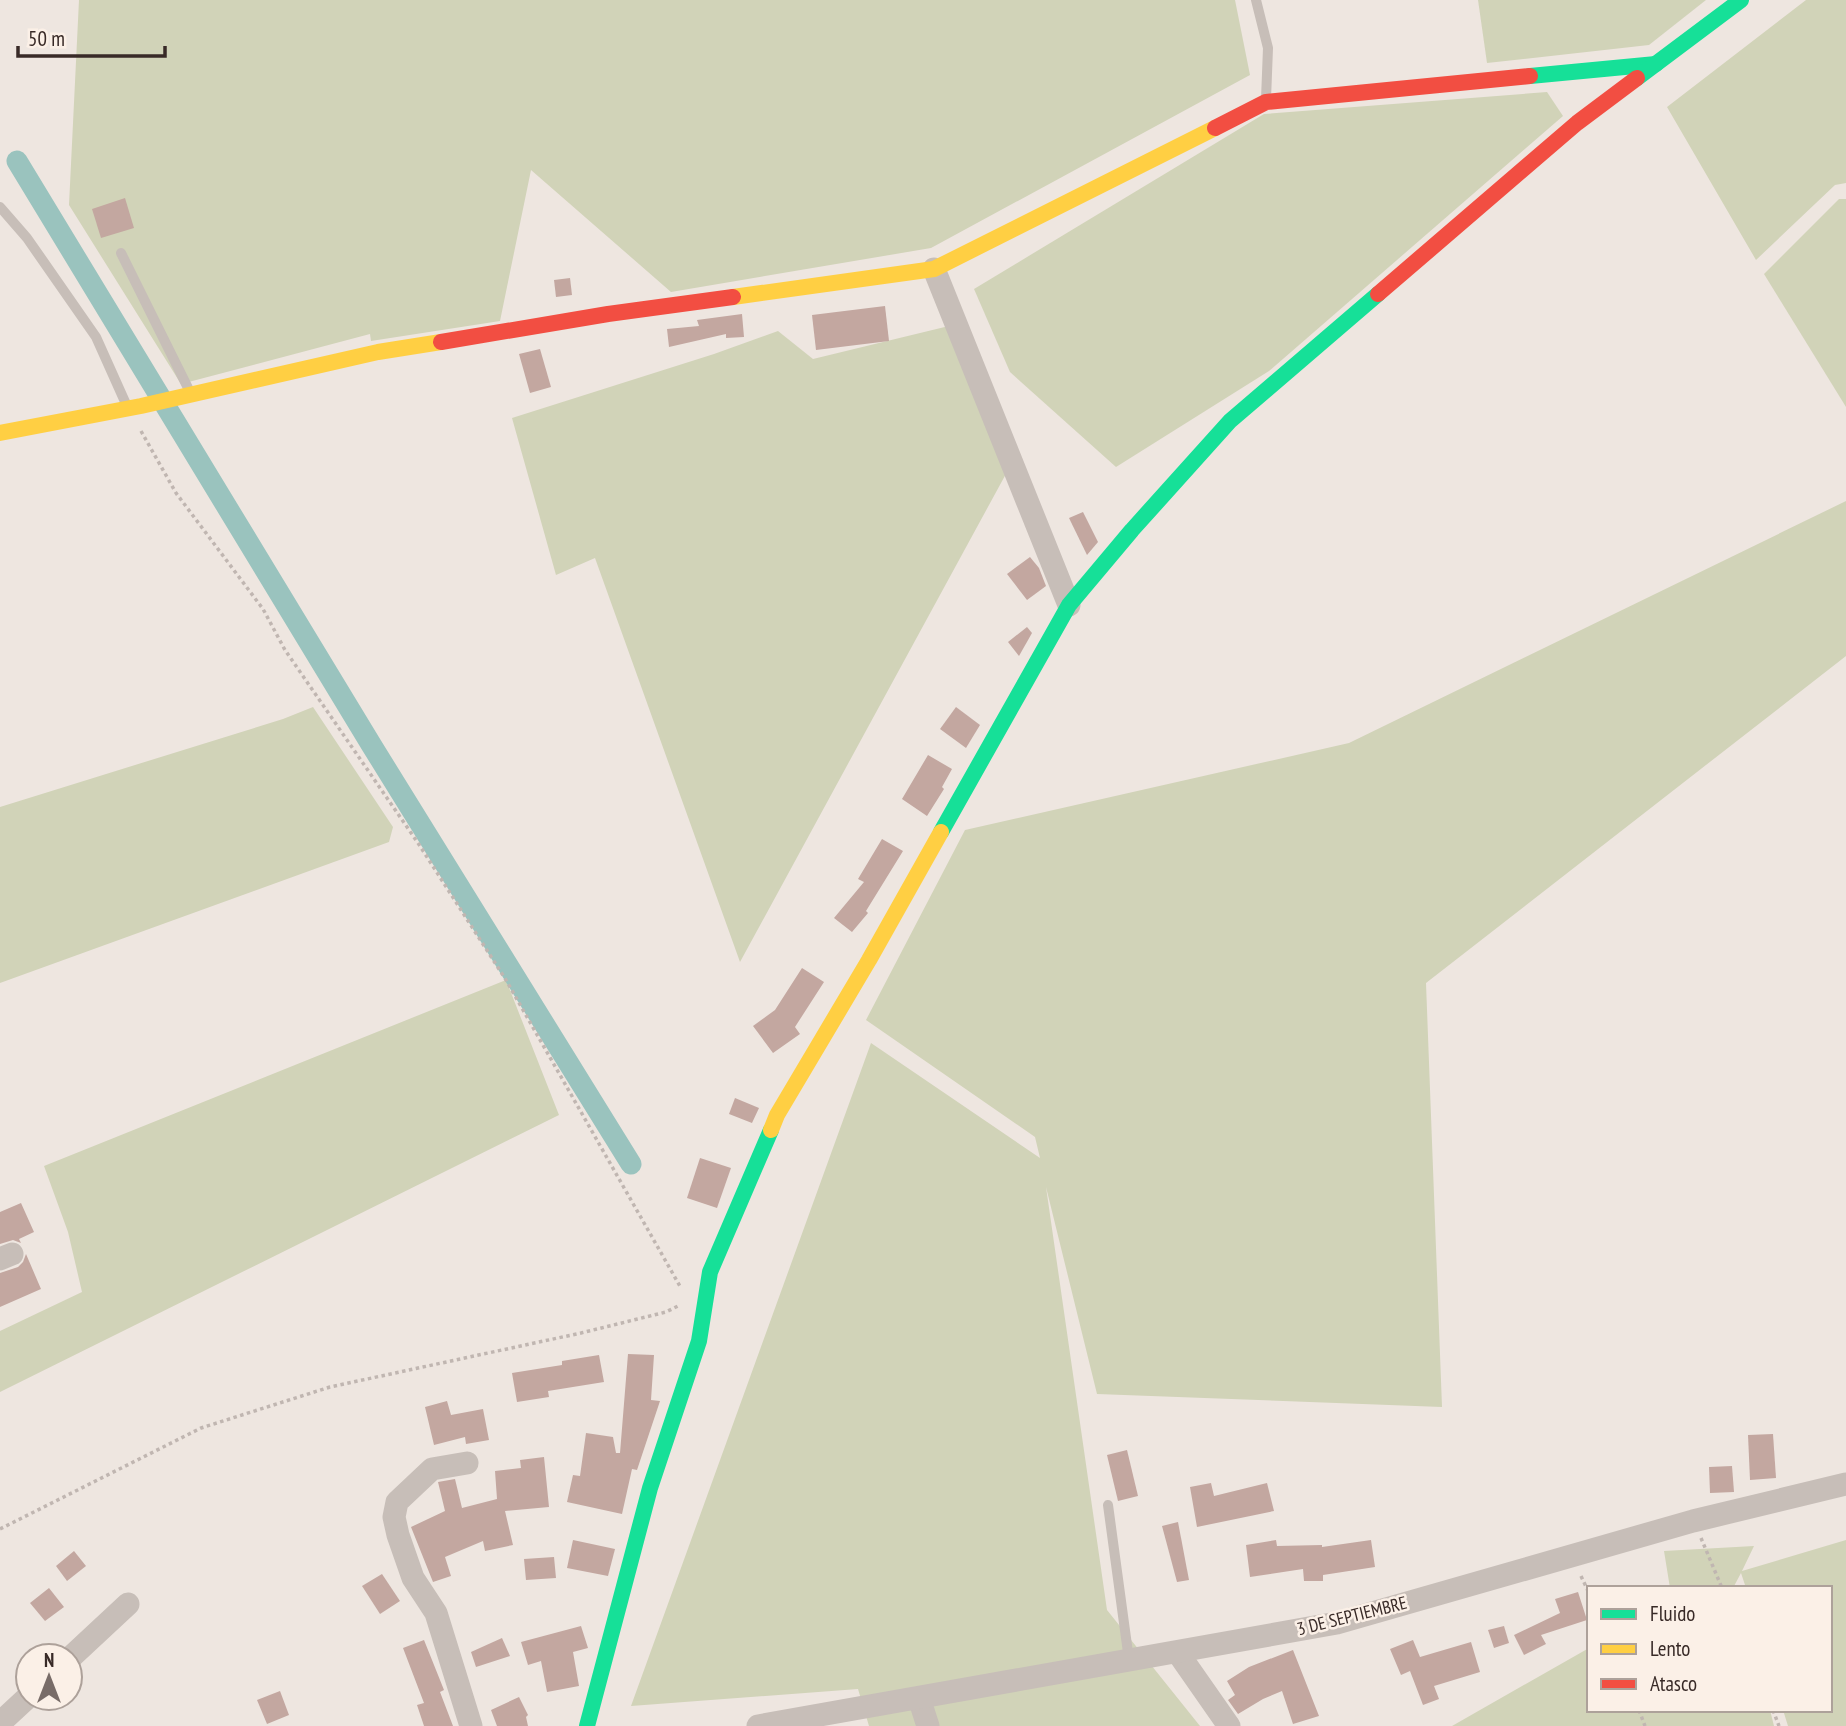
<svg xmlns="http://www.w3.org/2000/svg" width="1846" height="1726" font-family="'PT Sans Narrow',sans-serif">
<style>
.green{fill:#d1d3b8}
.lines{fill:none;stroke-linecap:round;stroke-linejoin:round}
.canal{stroke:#9ac3be;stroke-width:21}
.building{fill:#c3a7a0}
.path{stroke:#c0b6b1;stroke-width:3.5;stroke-dasharray:3.5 3.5;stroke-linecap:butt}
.lane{stroke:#c7beb8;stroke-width:10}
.street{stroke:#c7beb8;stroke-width:23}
.fast{stroke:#16e098;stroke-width:16}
.slow{stroke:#ffcf43;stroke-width:16}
.jam{stroke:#f24e42;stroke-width:16}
.labels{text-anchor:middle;stroke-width:5;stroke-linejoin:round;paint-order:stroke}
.street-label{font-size:18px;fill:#382a27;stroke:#fbf0e7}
</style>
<rect width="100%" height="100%" fill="#eee6e0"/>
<!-- green -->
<g class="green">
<path d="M79,0H1235L1250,75L931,248L671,292L531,170L500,321L371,341L370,334L181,384L69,205Z"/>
<path d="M1478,0H1706L1649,45L1487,63Z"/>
<path d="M1806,0H1846V183L1835,185L1756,260L1667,107Z"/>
<path d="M1547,92L1563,116L1269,371L1116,467L1010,372L974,289L1264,114Z"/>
<path d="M1839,199H1846V407L1764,274Z"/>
<path d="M953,325L1007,472L740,962L595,558L556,575L512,418L714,354L778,331L813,359Z"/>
<path d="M1846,501V656L1426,983L1442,1407L1097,1394L1046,1187L1107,1610L1200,1726H869L858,1689L631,1706L871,1043L1040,1158L1035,1137L866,1020L965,830L1349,743Z"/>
<path d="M313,707L393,827L389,842L0,983V807L283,719Z"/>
<path d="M506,980L559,1115L0,1392V1331L82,1292L68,1232L44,1166Z"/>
<path d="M1846,1540V1726H1788L1783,1710H1830V1588H1746L1741,1573L1733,1588H1670L1664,1551L1754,1546L1742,1571Z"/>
<path d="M1589,1648V1710H1770L1774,1726H1452Z"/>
</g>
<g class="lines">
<!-- canal -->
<path class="canal" d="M17,161L372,746L631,1164"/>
</g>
<!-- building -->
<g class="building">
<path d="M125,198L134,228L101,238L92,209Z"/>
<path d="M570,278L572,295L556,297L554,280Z"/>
<path d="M885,306L889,341L816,350L812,315Z"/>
<path d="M742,314L744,337L726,338V334L669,347L667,329L699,326L697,320Z"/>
<path d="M540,349L551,387L530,393L519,354Z"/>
<path d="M1083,512L1098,542L1087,555L1069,518Z"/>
<path d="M1030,557L1039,568L1046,586L1027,600L1007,574Z"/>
<path d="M1027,627L1032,633L1019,656L1008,642Z"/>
<path d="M956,707L980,725L966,748L940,729Z"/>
<path d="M928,755L952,769L942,787L944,789L927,816L902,799Z"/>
<path d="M882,839L903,851L866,911L868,913L852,932L834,918L864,882L858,879Z"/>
<path d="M802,968L824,982L795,1027L800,1034L773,1053L753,1026L775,1010Z"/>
<path d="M735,1098L759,1108L752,1123L729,1114Z"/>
<path d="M700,1158L731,1168L717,1208L687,1198Z"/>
<path d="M21,1203L34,1232L19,1239L21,1243L13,1240L0,1244V1212Z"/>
<path d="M26,1254L41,1289L0,1307V1273L18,1267L23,1262Z"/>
<path d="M628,1354L654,1355L651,1400L660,1401L637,1470L632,1469L622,1514L567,1502L573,1475L580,1476L586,1433L613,1437L616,1453H620Z"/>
<path d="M599,1355L604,1382L548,1391L549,1397L517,1402L512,1373L562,1365V1361Z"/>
<path d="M447,1401L451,1415L483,1409L489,1440L466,1444L465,1437L434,1445L425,1407Z"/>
<path d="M1773,1434L1776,1478L1750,1480L1748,1435Z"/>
<path d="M1127,1450L1138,1496L1118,1501L1107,1455Z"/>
<path d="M544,1457L549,1507L505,1511L513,1545L485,1551L483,1541L445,1557L451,1576L433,1582L411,1527L445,1511L438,1482L455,1479L462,1508L497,1499L495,1471L521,1468L520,1460Z"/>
<path d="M1732,1466L1734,1492L1710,1493L1709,1467Z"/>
<path d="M1211,1483L1214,1496L1267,1483L1274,1511L1197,1527L1190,1487Z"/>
<path d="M1178,1522L1189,1580L1177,1582L1162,1526Z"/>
<path d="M573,1540L615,1549L608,1576L567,1568Z"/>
<path d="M1276,1540L1277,1546L1322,1545V1547L1371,1540L1375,1567L1323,1575V1581H1304L1303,1569L1250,1577L1246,1545Z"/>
<path d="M74,1551L86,1566L67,1581L56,1566Z"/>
<path d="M554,1557L556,1578L526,1580L524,1559Z"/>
<path d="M382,1574L400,1601L380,1614L362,1586Z"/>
<path d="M49,1588L64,1607L45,1621L30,1603Z"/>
<path d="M1578,1592L1587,1620L1541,1635L1546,1644L1524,1655L1514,1635L1560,1613L1555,1599Z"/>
<path d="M581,1626L588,1648L573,1652L579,1686L547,1692L541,1661L528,1665L521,1642Z"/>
<path d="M1504,1626L1509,1643L1494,1648L1488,1630Z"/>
<path d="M502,1638L510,1656L476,1667L471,1652Z"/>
<path d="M424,1640L444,1690L440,1692L453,1726H424L417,1705L424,1703L403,1648Z"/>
<path d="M1413,1640L1420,1657L1471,1642L1480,1672L1434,1686L1439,1699L1423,1705L1410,1671L1401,1675L1390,1649Z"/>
<path d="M1293,1650L1319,1716L1293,1724L1282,1691L1263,1699L1238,1714L1228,1700L1235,1695L1227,1681L1249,1667Z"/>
<path d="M280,1691L289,1715L267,1724L257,1700Z"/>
<path d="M519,1697L528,1715L526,1717L528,1726H497L491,1710Z"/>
</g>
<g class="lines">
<!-- path -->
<g class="path">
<path d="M141,431L176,493L263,609L285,650L418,843L506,980L681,1288"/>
<path d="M0,1529L201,1428L330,1387L581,1333L666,1312L680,1305"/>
<path d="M1701,1538L1722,1588"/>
<path d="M1581,1576L1589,1593"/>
<path d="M1639,1710L1645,1726"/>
<path d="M1773,1710L1779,1726"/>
</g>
<!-- lane -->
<g class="lane">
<path d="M1256,0L1268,48L1266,99"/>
<path d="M0,207L27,238L96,337L126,404"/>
<path d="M121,253L190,392"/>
<path d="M1108,1505L1129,1660"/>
</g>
<!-- street -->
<g class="street">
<path d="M934,269L1069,605"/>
<path d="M0,1259L12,1254"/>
<path d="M467,1463L432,1469L397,1502L394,1517L398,1535L413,1578L436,1613L471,1726"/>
<path d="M1178,1653L1229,1726"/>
<path d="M70,1658L128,1604"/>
<path d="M919,1698L928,1726"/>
<path d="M0,1723L28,1697"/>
<path d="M758,1726L1337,1623L1693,1521L1846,1484"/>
</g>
<!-- fast -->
<g class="fast">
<path d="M1530,76L1656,64"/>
<path d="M1637,78L1741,0"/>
<path d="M941,832L1069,605L1132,530L1230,421L1378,294"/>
<path d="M587,1726L650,1488L699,1341L710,1272L771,1130"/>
</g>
<!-- slow -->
<g class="slow">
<path d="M733,297L934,269L1215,128"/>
<path d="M0,433L141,406L378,352L441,342"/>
<path d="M771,1130L777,1115L869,960L941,832"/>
</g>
<!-- jam -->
<g class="jam">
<path d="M1215,128L1266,102L1530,76"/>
<path d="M1378,294L1577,123L1637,78"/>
<path d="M441,342L608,314L733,297"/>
</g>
</g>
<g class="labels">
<!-- street labels -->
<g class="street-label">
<text transform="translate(1352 1616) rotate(-14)" y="6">3 DE SEPTIEMBRE</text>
</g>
</g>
<!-- legend -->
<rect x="1587" y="1586" width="245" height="126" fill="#fbf0e7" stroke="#ada19a" stroke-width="2"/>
<rect x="1601" y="1609" width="35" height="10" fill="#16e098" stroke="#ada19a" stroke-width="2"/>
<text x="1650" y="1621" font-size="21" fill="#382a27">Fluido</text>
<rect x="1601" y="1644" width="35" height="10" fill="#ffcf43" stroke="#ada19a" stroke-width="2"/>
<text x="1650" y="1656" font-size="21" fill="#382a27">Lento</text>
<rect x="1601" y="1679" width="35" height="10" fill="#f24e42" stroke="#ada19a" stroke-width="2"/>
<text x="1650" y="1691" font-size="21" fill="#382a27">Atasco</text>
<!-- north arrow -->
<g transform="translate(49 1677)"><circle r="33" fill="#fbf0e7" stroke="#ada19a" stroke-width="2"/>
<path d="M0-5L12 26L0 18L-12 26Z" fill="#786c68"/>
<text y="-10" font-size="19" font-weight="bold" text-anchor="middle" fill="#382a27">N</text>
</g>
<!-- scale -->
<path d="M18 46v10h147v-10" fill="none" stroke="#382a27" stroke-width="3.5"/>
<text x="28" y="46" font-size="21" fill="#382a27" stroke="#fbf0e7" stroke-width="5" paint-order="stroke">50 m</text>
</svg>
